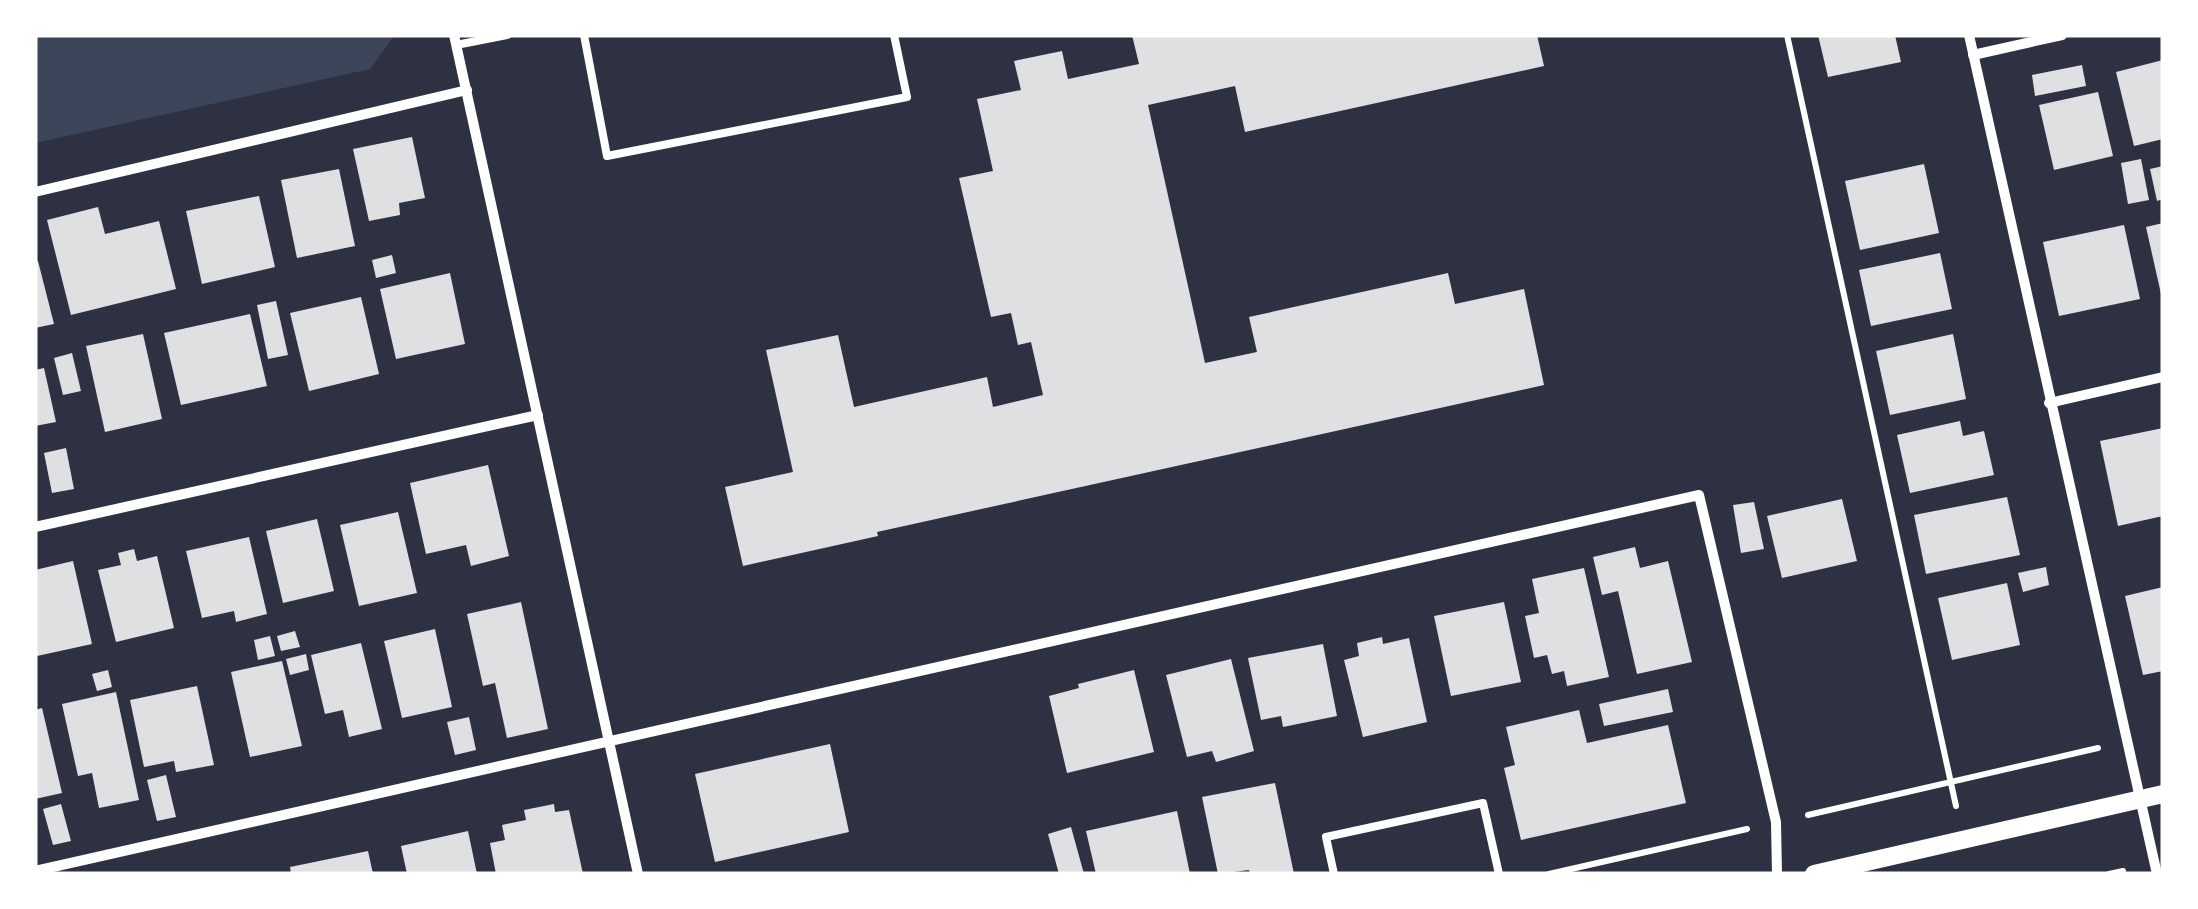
<svg xmlns="http://www.w3.org/2000/svg" width="2198" height="909" font-family="Cabin,sans-serif">
<style>
.green{fill:#3c4559}
.building{fill:#e0e0e3}
.lines{fill:none;stroke-linecap:round;stroke-linejoin:round}
.path{stroke:#fff;stroke-width:6}
.service{stroke:#fff;stroke-width:8}
.minor{stroke:#fff;stroke-width:10}
.tertiary{stroke:#fff;stroke-width:18}
</style>
<rect width="100%" height="100%" fill="#2d3142"/>
<!-- green -->
<path class="green" d="M35,35H395L370,69L35,143Z"/>
<!-- building -->
<g class="building">
<path d="M1132,35H1537L1544,66L1245,132L1235,86L1148,105L1205,363L1257,352L1249,317L1448,273L1455,304L1524,289L1544,385L877,532L878,536L743,566L725,487L793,472L766,350L838,335L854,407L987,377L993,407L1043,395L1031,342L1018,345L1011,313L991,317L959,178L993,171L977,99L1021,90L1014,61L1062,51L1068,79L1139,64Z"/>
<path d="M1818,35H1895L1901,62L1828,77Z"/>
<path d="M2163,60V139L2134,146L2116,72Z"/>
<path d="M2082,65L2086,86L2035,96L2032,75Z"/>
<path d="M2098,92L2113,156L2054,170L2039,105Z"/>
<path d="M412,137L425,198L399,203L400,215L369,221L353,149Z"/>
<path d="M2141,159L2149,200L2128,204L2121,163Z"/>
<path d="M1924,164L1939,233L1860,250L1845,181Z"/>
<path d="M2163,166V199L2157,201L2150,169Z"/>
<path d="M339,169L355,246L297,258L281,180Z"/>
<path d="M259,196L275,267L202,284L186,211Z"/>
<path d="M98,207L105,234L159,221L176,289L71,315L47,220Z"/>
<path d="M2163,223V293L2161,294L2146,227Z"/>
<path d="M2124,225L2140,299L2059,316L2043,242Z"/>
<path d="M1940,253L1952,309L1871,326L1859,270Z"/>
<path d="M392,255L396,273L376,278L372,260Z"/>
<path d="M38,261L54,324L35,328V262Z"/>
<path d="M450,273L465,344L396,359L380,289Z"/>
<path d="M361,297L379,374L309,391L290,313Z"/>
<path d="M276,301L288,355L268,359L257,305Z"/>
<path d="M250,314L267,386L181,405L164,333Z"/>
<path d="M143,334L162,419L105,432L86,346Z"/>
<path d="M1953,334L1966,399L1890,415L1876,351Z"/>
<path d="M72,353L81,391L63,395L54,358Z"/>
<path d="M44,368L56,422L35,426V370Z"/>
<path d="M1960,421L1963,436L1984,431L1994,475L1910,493L1897,435Z"/>
<path d="M2163,428V516L2118,526L2100,441Z"/>
<path d="M66,448L74,489L52,493L44,453Z"/>
<path d="M488,465L509,556L471,566L466,545L426,554L410,483Z"/>
<path d="M2007,497L2020,555L1926,574L1914,515Z"/>
<path d="M1842,499L1857,561L1782,578L1767,516Z"/>
<path d="M1754,502L1764,549L1741,553L1733,505Z"/>
<path d="M398,512L417,593L359,606L340,525Z"/>
<path d="M317,519L334,591L283,603L266,531Z"/>
<path d="M249,537L267,614L236,622L234,611L202,618L186,551Z"/>
<path d="M1635,547L1640,568L1668,561L1692,662L1637,674L1618,591L1602,595L1593,557Z"/>
<path d="M134,549L137,561L157,556L174,628L116,642L98,570L121,565L118,553Z"/>
<path d="M73,561L92,644L37,656L35,570Z"/>
<path d="M2046,567L2049,585L2023,592L2018,573Z"/>
<path d="M1584,568L1609,677L1567,686L1564,671L1552,674L1547,655L1534,658L1525,616L1539,613L1532,579Z"/>
<path d="M2007,583L2020,645L1952,660L1938,598Z"/>
<path d="M2163,587V671L2143,675L2125,596Z"/>
<path d="M521,602L548,729L507,738L495,683L483,686L467,614Z"/>
<path d="M1504,602L1521,682L1451,696L1434,616Z"/>
<path d="M435,629L452,707L402,718L384,641Z"/>
<path d="M295,631L300,647L281,651L277,636Z"/>
<path d="M270,636L275,656L258,660L254,640Z"/>
<path d="M1382,637L1383,644L1409,638L1427,722L1363,737L1344,660L1359,656L1357,643Z"/>
<path d="M361,643L382,729L349,737L343,710L325,714L311,655Z"/>
<path d="M1323,644L1337,716L1283,727L1281,716L1261,720L1248,658Z"/>
<path d="M306,654L309,670L290,675L286,659Z"/>
<path d="M1231,659L1254,751L1216,762L1212,751L1187,757L1166,675Z"/>
<path d="M282,661L302,746L250,757L231,672Z"/>
<path d="M108,670L112,687L97,691L92,674Z"/>
<path d="M1134,670L1154,752L1067,773L1049,696L1079,688L1078,684Z"/>
<path d="M197,686L214,765L176,772L174,761L144,767L130,700Z"/>
<path d="M1668,689L1673,712L1604,726L1599,704Z"/>
<path d="M116,692L139,800L99,808L92,773L78,776L62,704Z"/>
<path d="M42,708L62,793L35,799V710Z"/>
<path d="M1579,710L1587,743L1668,725L1686,803L1521,840L1504,768L1515,765L1506,727Z"/>
<path d="M469,717L476,750L455,755L447,722Z"/>
<path d="M830,744L849,832L715,862L695,774Z"/>
<path d="M166,775L176,817L157,821L147,780Z"/>
<path d="M1275,783L1294,874H1250L1249,870L1218,874L1202,797Z"/>
<path d="M61,804L71,841L53,845L43,809Z"/>
<path d="M554,804L555,812L569,810L583,874H496L490,843L505,840L502,825L526,820L524,810Z"/>
<path d="M1177,811L1190,874H1096L1086,831Z"/>
<path d="M1071,827L1084,874H1059L1048,834Z"/>
<path d="M468,831L477,874H407L401,846Z"/>
<path d="M368,851L373,874H291L290,867Z"/>
</g>
<g class="lines">
<!-- path -->
<g class="path">
<path d="M1787,35L1956,806"/>
<path d="M1808,815L2098,748"/>
<path d="M1549,874L1747,829"/>
<path d="M2109,874L2123,871"/>
</g>
<!-- service -->
<g class="service">
<path d="M584,35L607,156L907,97L894,35"/>
<path d="M456,45L507,35"/>
<path d="M1334,874L1326,837L1483,803L1499,874"/>
</g>
<!-- minor -->
<g class="minor">
<path d="M454,35L638,874"/>
<path d="M1969,35L2157,874"/>
<path d="M1973,55L2062,35"/>
<path d="M35,192L467,90"/>
<path d="M2049,403L2163,377"/>
<path d="M35,527L538,415"/>
<path d="M35,871L1699,495L1776,822L1777,874"/>
</g>
<!-- tertiary -->
<path class="tertiary" d="M1814,874L2163,794"/>
</g>
<!-- border -->
<rect width="2198" height="909" fill="none" stroke="#ffffff" stroke-width="75"/>
</svg>
